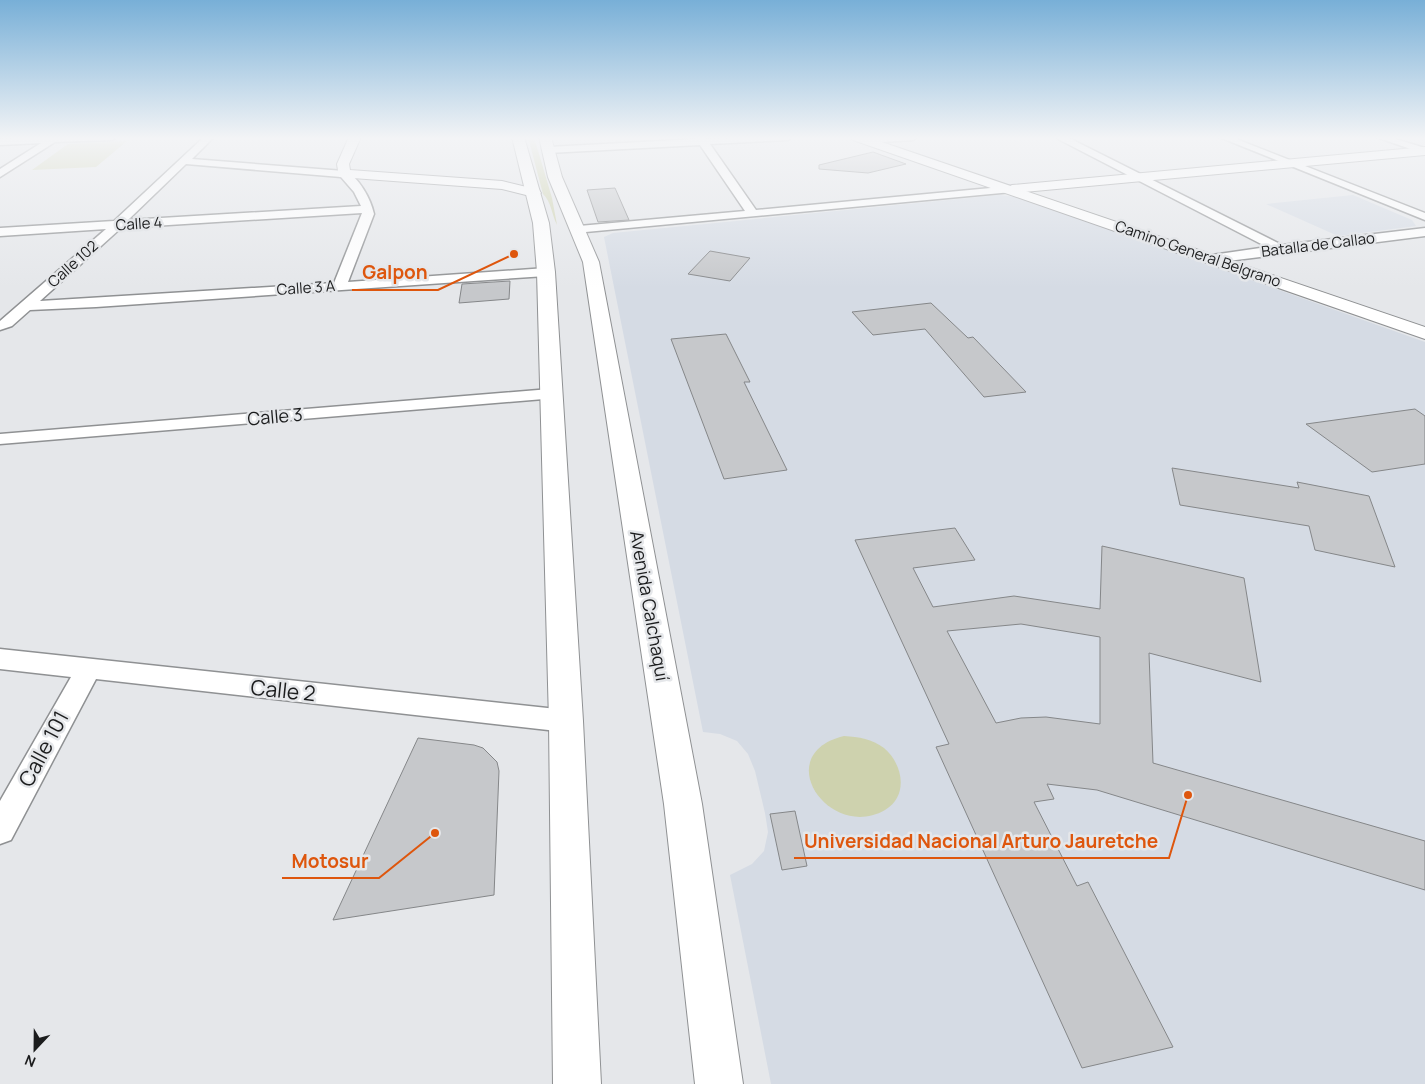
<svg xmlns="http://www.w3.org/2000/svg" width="1425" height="1084" font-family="Manrope,sans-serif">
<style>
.built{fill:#d5dbe4}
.green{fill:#ced2ae}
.building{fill:#c6c8cb;stroke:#858789;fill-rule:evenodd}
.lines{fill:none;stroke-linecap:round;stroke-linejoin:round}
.street-casing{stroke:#8f9193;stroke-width:3}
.secondary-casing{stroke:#8f9193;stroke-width:2}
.primary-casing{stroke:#8f9193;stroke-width:2}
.street{fill:#fff;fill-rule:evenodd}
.secondary{fill:#fff;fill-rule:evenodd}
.primary{fill:#fff;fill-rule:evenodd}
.labels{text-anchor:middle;stroke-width:5;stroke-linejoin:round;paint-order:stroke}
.far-street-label{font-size:15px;fill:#1b1c1d;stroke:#e5e7ea}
.street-label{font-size:18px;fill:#1b1c1d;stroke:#e5e7ea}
.near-street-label{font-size:21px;fill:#1b1c1d;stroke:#e5e7ea}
.leader{fill:none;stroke:#de560d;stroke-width:2}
.callout-dot{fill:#de560d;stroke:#e5e7ea;stroke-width:2}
.callout-label{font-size:19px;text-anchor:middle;font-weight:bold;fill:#de560d;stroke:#e5e7ea;stroke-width:5;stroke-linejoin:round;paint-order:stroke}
</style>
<rect width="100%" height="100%" fill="#e5e7ea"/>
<!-- built -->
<g class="built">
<path d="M999,195L1019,197L1425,342V1084H771L730,875L752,864L764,851L768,832L765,813L755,771L748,754L737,741L720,734L703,732L604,237L613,233Z"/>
<path d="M1353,195L1412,220L1416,226L1338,236L1266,204Z"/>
</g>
<!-- green -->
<g class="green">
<path d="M528,137H534L552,198L557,225C552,215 551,201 543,194Z"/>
<path d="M127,141L96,167L32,170L68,144Z"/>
<path d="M844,736C859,737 872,739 884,748C903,764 909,796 885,810C829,842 769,754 844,736Z"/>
</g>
<!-- building -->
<g class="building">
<path d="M873,152L906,164L868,173L819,169V165Z"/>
<path d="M615,188L629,220L598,222L587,190Z"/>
<path d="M710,251L750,258L730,281L688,274Z"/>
<path d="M510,281L509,299L459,303L462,284Z"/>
<path d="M931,303L968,338L973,337L1026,392L984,397L925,329L873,335L852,312Z"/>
<path d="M726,334L750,382H744L787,470L724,479L671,339Z"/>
<path d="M1415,409L1425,416V464L1372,472L1306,424Z"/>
<path d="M1172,468L1299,488L1297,482L1369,496L1395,567L1315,550L1309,526L1180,505Z"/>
<path d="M955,528L975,560L913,568L933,607L1014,596L1100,609L1102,546L1244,578L1261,682L1149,653L1153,763L1425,841V890L1097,790L1047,784L1054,799L1034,802L1077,886L1088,882L1173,1047L1082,1068L936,747L949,744L855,540ZM1021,624L1100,637V724L1046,717L1021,718L996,723L947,631Z"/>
<path d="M418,738L474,745L483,748L497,762L499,771L494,895L333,920Z"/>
<path d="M795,811L807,866L782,870L770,814Z"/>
</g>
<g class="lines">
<!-- street casing -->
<g class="street-casing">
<g id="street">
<path d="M60,137H117L112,140L55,142L0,177V169L41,143L0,145V139Z"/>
<path d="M204,137H214L192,159L344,171C359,176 371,200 374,214L348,282L546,268L553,272L546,276L96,307L30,310L12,326L0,330V321L106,229L0,236V228L114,221ZM186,164L341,177L354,192L361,206L128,220ZM362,213L334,283L40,301L121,228Z"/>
<path d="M696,137H704L706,139L792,137L788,140L710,144L756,210L1012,186L1017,189L1012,192L575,233L573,230L575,227L579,226L745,211L700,145L548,153L543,150L548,147L697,139Z"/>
<path d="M877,137H918L913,140L867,143L862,140L867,137Z"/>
<path d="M1057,137H1067L1282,245L1425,228V236L1212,263L1207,262L1206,259L1212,255L1267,247L1058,139Z"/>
<path d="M1219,137H1231L1425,213V220Z"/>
<path d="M1376,137H1389L1425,148V154Z"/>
<path d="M550,389L556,390L558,394L556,398L0,444V434Z"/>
<path d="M0,649L566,710L575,713L579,721L575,729L566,732L96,679L11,840L0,844V801L71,677L0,669Z"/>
</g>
</g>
<!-- secondary casing -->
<g class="secondary-casing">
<g id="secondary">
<path d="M349,137H361L349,164L350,170L502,181L539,190L541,193L534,197L502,189L339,177L337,164Z"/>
<path d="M1425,147V155L1012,193L1005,189L1012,185Z"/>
</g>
</g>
<!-- primary casing -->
<g class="primary-casing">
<g id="primary">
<path d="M512,137H524L549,223L555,272L583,721L601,1084H553L549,721L537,272L533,223Z"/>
<path d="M539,137H551L562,177L599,262L702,804L743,1084H695L664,804L583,262L548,177Z"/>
<path d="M851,137H867L1425,327V339L853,140Z"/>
</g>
</g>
<!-- street -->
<use href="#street" class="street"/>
<!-- secondary -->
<use href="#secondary" class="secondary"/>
<!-- primary -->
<use href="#primary" class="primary"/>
</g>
<!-- sky -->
<linearGradient id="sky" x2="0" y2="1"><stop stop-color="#78afd7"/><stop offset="0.48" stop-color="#f3f4f6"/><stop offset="1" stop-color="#f3f4f6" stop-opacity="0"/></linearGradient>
<rect width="1425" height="288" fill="url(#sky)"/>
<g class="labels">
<!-- far-street labels -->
<g class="far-street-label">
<text transform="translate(139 224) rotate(-4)" y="5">Calle 4</text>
<text transform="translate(1318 245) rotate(-7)" y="5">Batalla de Callao</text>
<text transform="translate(1198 254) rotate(19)" y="5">Camino General Belgrano</text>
<text transform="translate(73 264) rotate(-42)" y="5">Calle 102</text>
<text transform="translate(306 288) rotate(-4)" y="5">Calle 3 A</text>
</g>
<!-- street labels -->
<g class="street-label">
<text transform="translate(275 417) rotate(-5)" y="6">Calle 3</text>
<text transform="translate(649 606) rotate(80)" y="6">Avenida Calchaquí</text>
</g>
<!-- near-street labels -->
<g class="near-street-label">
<text transform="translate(283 691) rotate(6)" y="7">Calle 2</text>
<text transform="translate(44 749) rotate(-62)" y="7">Calle 101</text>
</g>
</g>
<!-- callouts -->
<path class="leader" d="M514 254L438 290H352M1188 795L1169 858H794M435 833L379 878H282"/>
<g class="callout-dot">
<circle cx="514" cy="254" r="5"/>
<circle cx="1188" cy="795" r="5"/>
<circle cx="435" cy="833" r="5"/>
</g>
<g class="callout-label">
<text x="395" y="279">Galpon</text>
<text x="981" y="848">Universidad Nacional Arturo Jauretche</text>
<text x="330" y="868">Motosur</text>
</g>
<!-- north arrow -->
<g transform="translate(35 1049) rotate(202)" stroke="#e5e7ea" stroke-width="4" paint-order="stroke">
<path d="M0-4L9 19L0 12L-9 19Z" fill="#1b1c1d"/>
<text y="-8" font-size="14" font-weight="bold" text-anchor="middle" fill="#1b1c1d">N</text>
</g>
</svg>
